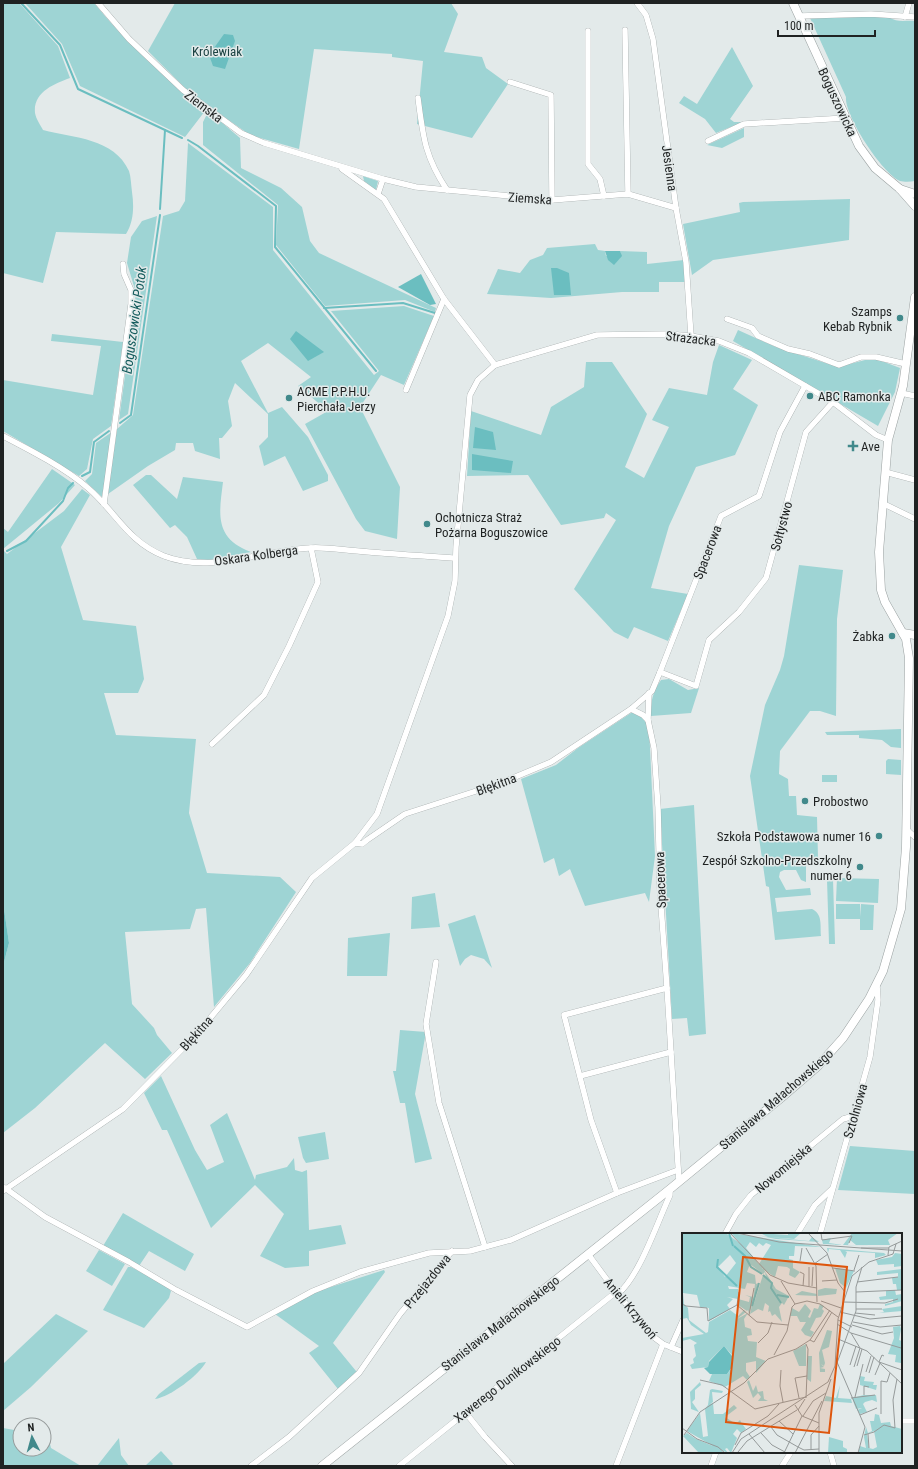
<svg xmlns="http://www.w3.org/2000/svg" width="918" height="1469" font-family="'Roboto Condensed',sans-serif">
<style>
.green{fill:#9ed4d4}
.water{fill:#6bbec0}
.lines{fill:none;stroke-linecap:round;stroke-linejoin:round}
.stream{stroke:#6bbec0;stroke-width:2}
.street-casing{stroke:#9aa1a1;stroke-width:6}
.secondary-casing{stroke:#9aa1a1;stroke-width:9}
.street{stroke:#fff;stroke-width:5.5}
.secondary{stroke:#fff;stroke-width:8}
.poi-dot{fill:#41898b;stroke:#e3eaea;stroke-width:1.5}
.labels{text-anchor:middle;stroke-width:3;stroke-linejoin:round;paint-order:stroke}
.park-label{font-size:13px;fill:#1b4343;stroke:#e3eaea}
.street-label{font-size:13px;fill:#1f2222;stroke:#e3eaea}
.poi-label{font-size:13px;fill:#1f2222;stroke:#e3eaea;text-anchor:start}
.water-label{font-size:14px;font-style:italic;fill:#145c5d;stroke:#e3eaea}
.inset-river{fill:none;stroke:#6bbec0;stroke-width:2}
.inset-road{fill:none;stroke:#959a9a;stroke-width:1}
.view{fill:#de560d;fill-opacity:0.15;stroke:#de560d;stroke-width:2}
.inset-edge{fill:none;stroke:#1f2222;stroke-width:2}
</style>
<rect width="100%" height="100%" fill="#e3eaea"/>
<!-- green -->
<g class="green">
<path d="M3,3H19L58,46L70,78C54,84 33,92 35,113C36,119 41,126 43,130C74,138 114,138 129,171C131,177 131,185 132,192C134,206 134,221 126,234L56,232L43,283L3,273Z"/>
<path d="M25,3H94C128,45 164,76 205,111L185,137L80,86L62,44Z"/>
<path d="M175,3H451L458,14L444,52L482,57L486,68L508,84L472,138L417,124L423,61L392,57V54L314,49L299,149L250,135L190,93L148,51Z"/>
<path d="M836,16L889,17C897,23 905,20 915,21V181C910,182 904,182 900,181C882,173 844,115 846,97L810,18Z"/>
<path d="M732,47L753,86L730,119L734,122H743L716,133L705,119L679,103L684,96L697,104Z"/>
<path d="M213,115L240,138L241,168L281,188L302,207L310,241L319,253L436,308L435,312L405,300L325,306L276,245L278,205L203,145V122L206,116Z"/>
<path d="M744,128V137L722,148L707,145Z"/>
<path d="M188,143L273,207V250L374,375L379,371L331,311L404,306L434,316L404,385L381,375L360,407L400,487L397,539L365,531L356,519L305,424L328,411L298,386L311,377L268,343L241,361L268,413L282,407L308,437L328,475V481L303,491L285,456L264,466L259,446L268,437V414L235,383L228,401L232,426L222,438H219L220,459L195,451L193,443H176L175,450L148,466L108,494L117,429L133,415L163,216L179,211L185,201Z"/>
<path d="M363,176L378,181L376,190L364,181Z"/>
<path d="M850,199L849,240L713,260L692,275L683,224L740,212L739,203L743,202Z"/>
<path d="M157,216L128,414L119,420L136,293L127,263L131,237L142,221Z"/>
<path d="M595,244L598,250L605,251L606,256H621L620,251L647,252V264L684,260L685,282H659V292H622L551,298L487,294L498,269L520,273L530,260L543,255L547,248Z"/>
<path d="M738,330L776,347L838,367L865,360H879L900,368L895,392L878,426L733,341Z"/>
<path d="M52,334L123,342L111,426L93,439L87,469L79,476L3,431V380L93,395L101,346L51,341Z"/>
<path d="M719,345L752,360L733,389L758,405L735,455L696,467L669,526L651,588L688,594L668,641L634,627L628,639L614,632L574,589L616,520L606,513L604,518L561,525L528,475L467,476L471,411L541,435L551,407L584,387L586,362H612L647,414L625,467L644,478L669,427L652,420L669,388L707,395L713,362Z"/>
<path d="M112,432L102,497L85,481L92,474L96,443Z"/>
<path d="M52,469L75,485L59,503L3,549V528L8,532Z"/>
<path d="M146,475H151L177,499L183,477L223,482C219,514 214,538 251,552L212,560L197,559L187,537L175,525L170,528L133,485Z"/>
<path d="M82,489L90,495L61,547L83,620L136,626L144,679L138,693H104L116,735L196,739L189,813L207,873L280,877L296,892L250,963L214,1007L206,908L196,909L190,929L125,932L132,1004L154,1028L157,1035L172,1053L145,1079L105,1043L35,1108L3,1133V966L9,943L3,902V550L7,554L64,511Z"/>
<path d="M799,565L843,570L837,619L836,716L820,711H810L780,751L779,774L788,779L789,796H796L797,815L817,817L818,858L806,859V882L801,880L796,870H784L780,872L779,877L786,890L810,888L811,895L775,898L777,912L812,909C823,914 820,926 821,936L775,940L769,887L766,886L750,776L765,705L780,670L784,656Z"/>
<path d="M669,679L688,690L699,688L691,713L651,716C650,703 653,691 661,680Z"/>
<path d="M631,713H638L649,726L655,856L649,902L645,893L585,906L570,869L559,876L554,858L544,863L521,779L556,765L578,748Z"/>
<path d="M901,729V748L891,747L882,740L859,738V735H827L825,732Z"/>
<path d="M888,759L901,760V775L886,774V761Z"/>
<rect x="822" y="775" width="15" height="7"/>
<path d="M694,805L706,1034L689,1036L687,1018L672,1019L660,809Z"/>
<path d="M837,878L879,879L878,903L836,901Z"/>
<path d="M827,879H833L835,944H829Z"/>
<path d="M435,893L440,927L411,929L412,897Z"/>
<path d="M836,904H860V917L861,904L874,905L873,930H860V919H836Z"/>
<path d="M475,915L492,968L484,959L471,955L465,959L460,966L448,924Z"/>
<path d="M390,933L387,976H347L348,938Z"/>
<path d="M400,1030L426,1032L415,1094L432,1159L415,1163L405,1103H400L393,1071H396Z"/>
<path d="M161,1076L195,1150L207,1170L224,1162L210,1125L227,1113L255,1180L256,1175L287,1167L294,1158L295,1170L302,1172L307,1170L309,1230L341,1225L346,1244L309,1251V1266L285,1268L260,1256L284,1214L255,1185L211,1228L167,1130H162L144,1093Z"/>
<path d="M325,1132L329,1159L306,1163L303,1158L298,1137Z"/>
<path d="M850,1146L915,1151V1194L838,1190Z"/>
<path d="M123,1213L194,1254L185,1271L149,1251L139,1266L103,1246Z"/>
<path d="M99,1250L125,1264L112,1286L86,1271Z"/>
<path d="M128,1267H131L165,1285L171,1291L169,1298L144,1328L103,1310Z"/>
<path d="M384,1270L385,1272L333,1343L356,1371L359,1370L338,1389L309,1353L319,1346L275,1314L315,1292Z"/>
<path d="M56,1314L88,1331L31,1387L3,1411V1364Z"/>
<path d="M206,1362C199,1375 170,1397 155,1399L159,1394L199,1363Z"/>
<path d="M3,1428L20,1431V1449H44V1436H48L51,1448L81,1466H3Z"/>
<path d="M119,1438L121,1455L129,1466H97Z"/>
<path d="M161,1451L173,1464L171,1466H145Z"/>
</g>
<!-- water -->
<g class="water">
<path d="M224,34L233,35L235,41L225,69L213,66L209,55Z"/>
<path d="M605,251H620L622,256L614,265L608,260Z"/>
<path d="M551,268H557L569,273L571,295H554Z"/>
<path d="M421,274L436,304L430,305L398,287Z"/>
<path d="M296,331L324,352L308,361L290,339Z"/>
<path d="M475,427L493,432L496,450L473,448Z"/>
<path d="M472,454L513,461L511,473L472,470Z"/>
<path d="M3,902L9,943L3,966Z"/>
</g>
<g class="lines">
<!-- stream -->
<g class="stream">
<path d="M21,3L60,45L78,89L182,138"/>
<path d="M188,140L198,146L276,206L275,247L376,371"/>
<path d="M160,209L165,130"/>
<path d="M324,308L403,303L435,313"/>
<path d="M120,423L131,415L160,215"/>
<path d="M82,476L90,472L94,442L109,431"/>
<path d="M7,551L26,541L63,501L68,488L73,483"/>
</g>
<!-- street casing -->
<g class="street-casing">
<g id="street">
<path d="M98,3L129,39L183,90L241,133L264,143L383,179L416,187L552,200L628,194L676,208"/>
<path d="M637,3L646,15L653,39L676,208L686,262L691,336"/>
<path d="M799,16L871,14L915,17"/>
<path d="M905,17L909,3"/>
<path d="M625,30L628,194"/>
<path d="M588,31V164L600,179L604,196"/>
<path d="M510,82L551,95L552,200"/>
<path d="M418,98C423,137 425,157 447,190"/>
<path d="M708,141L744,124L846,118"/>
<path d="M342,169L384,199L444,299L495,365"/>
<path d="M378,194L383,179"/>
<path d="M727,319L752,328L758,336L788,349L810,354L839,365L861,357H876L906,364"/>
<path d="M406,390L444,299"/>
<path d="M901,393L915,396"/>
<path d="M3,436C30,450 65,468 88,488C116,512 127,541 164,556C211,574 262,550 310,548C326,547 342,550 358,551C390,554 423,556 455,558"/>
<path d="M885,472L915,480"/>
<path d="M882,503L915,519"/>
<path d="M104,504L131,304V290L124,274L123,264"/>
<path d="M660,672L721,516L759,496L780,432L805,386"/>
<path d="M631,709L643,715L648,720L654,748L658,807L660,892L667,988L679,1181"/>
<path d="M648,720L649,693"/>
<path d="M212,744L264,695L289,646L318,582L311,548"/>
<path d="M906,829L915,837"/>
<path d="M355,843L362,844L367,840L405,814L501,783L551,762L631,709L652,691L660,672L696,686L709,640L739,612L766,578L806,432L833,402"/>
<path d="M436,962L426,1024L439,1103L485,1247"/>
<path d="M580,1076L671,1052"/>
<path d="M5,1188L45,1217L129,1262L176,1290L247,1327L313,1291L360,1272L429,1253L470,1251L511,1240L617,1193L678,1170"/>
<path d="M3,1191L123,1109L196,1035L246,975L312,878L355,843L377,814L448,616L455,581L456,547L470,395L478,380L495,365L597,335L668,334L691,336L719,341L749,353L833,402L876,435L888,440"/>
<path d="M617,1193L591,1120L564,1015L667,988"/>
<path d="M725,1234L736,1214L751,1195L843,1119L854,1116"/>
<path d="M797,1234L815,1205L832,1189"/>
<path d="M820,1234L870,1057L878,1000L877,985"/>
<path d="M588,1254L616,1292L655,1338L663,1344L683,1352"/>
<path d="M618,1294C640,1275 657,1223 670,1195V1189"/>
<path d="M671,1347L683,1320"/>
<path d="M465,1412L485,1437L512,1466"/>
<path d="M901,1421H915"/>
<path d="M830,1452L834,1466"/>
<path d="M251,1466L289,1437L359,1373L400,1314L452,1251"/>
<path d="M399,1466L616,1292"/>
<path d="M616,1466L663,1344"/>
<path d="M711,1466L716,1452"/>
<path d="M782,1466L791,1452"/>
</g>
</g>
<!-- secondary casing -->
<g class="secondary-casing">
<g id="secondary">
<path d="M793,3L859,146L875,168L900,189L915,206"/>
<path d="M900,189L915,194"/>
<path d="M903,633L915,635"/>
<path d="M322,1466L670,1189L781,1098L818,1066L843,1038L869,999L883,971L901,909L906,847L909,658L906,639L885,602L881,590L879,552L888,440L903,386L915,297"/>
</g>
</g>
<!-- street -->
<use href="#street" class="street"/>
<!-- secondary -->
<use href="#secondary" class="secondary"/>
</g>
<!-- markers -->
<g class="poi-dot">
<circle cx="900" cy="318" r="4"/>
<circle cx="810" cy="396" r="4"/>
<circle cx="289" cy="398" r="4"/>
<path d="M851 440h4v4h4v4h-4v4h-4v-4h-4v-4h4z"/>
<circle cx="427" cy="524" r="4"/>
<circle cx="892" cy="636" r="4"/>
<circle cx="805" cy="801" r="4"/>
<circle cx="879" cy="836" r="4"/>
<circle cx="860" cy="867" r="4"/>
</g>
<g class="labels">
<!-- park labels -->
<g class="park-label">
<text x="217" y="56">Królewiak</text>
</g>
<!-- street labels -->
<g class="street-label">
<text transform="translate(838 102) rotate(65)" y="5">Boguszowicka</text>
<text transform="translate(204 106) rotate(37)" y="5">Ziemska</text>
<text transform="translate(670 168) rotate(82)" y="5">Jesienna</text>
<text transform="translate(530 198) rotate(4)" y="5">Ziemska</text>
<text transform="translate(691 338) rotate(7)" y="5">Strażacka</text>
<text transform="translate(781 526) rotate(-75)" y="5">Sołtystwo</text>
<text transform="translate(707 552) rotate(-69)" y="5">Spacerowa</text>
<text transform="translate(256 555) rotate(-8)" y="5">Oskara Kolberga</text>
<text transform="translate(496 784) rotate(-20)" y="5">Błękitna</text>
<text transform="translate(660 880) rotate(-92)" y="5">Spacerowa</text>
<text transform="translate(196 1033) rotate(-48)" y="5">Błękitna</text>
<text transform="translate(776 1099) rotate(-41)" y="5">Stanisława Małachowskiego</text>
<text transform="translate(855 1111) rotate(-74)" y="5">Sztolniowa</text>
<text transform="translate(783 1168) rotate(-40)" y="5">Nowomiejska</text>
<text transform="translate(427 1281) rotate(-51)" y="5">Przejazdowa</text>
<text transform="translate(631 1308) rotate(50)" y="5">Anieli Krzywoń</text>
<text transform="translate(500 1323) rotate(-38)" y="5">Stanisława Małachowskiego</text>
<text transform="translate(507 1379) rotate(-38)" y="5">Xawerego Dunikowskiego</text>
</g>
<!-- poi labels -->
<g class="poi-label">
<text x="892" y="316" text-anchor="end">Szamps<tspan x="892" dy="15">Kebab Rybnik</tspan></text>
<text x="297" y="396">ACME P.P.H.U.<tspan x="297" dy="15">Pierchała Jerzy</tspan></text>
<text x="818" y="401">ABC Ramonka</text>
<text x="861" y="451">Ave</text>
<text x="435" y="522">Ochotnicza Straż<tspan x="435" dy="15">Pożarna Boguszowice</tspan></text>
<text x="884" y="641" text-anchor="end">Żabka</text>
<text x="813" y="806">Probostwo</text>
<text x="871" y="841" text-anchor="end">Szkoła Podstawowa numer 16</text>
<text x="852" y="865" text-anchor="end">Zespół Szkolno-Przedszkolny<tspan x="852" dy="15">numer 6</tspan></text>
</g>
<!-- water labels -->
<g class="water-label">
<text transform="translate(134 320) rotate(-82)" y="5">Boguszowicki Potok</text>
</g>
</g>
<!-- overview -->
<g transform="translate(682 1233)">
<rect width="220" height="220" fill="#e3eaea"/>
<path d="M0,0L45,1L59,11L49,0L140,14L113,13L112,23H107V26L111,27V35L118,39L113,45L107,42L108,36L105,34L96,33L93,44L82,37L94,56L107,63L102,72L100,70L97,74L100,89L93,81L90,83L88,78L86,79L87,73L83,70L81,78L76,76L68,81L70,72L67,81L66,77L65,78L56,72V66L67,69L68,64L63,62L71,64V68L73,51L65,50L63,56L46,53L47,56H56V66L45,64L51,66L45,72L48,76L27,88V75L18,74L15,62L1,60L2,71L6,75L7,87L24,100L26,99L27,89L48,77L56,83L62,77L64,79L55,86L66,80L62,86L63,94L69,96L70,102L65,103L66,108L75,109L74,124L84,128L74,140V128L64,130V138L68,144L65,147L61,143L43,154L27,148L30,141H45L50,135V122L42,113L27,128L26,134L10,136L8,132L12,130L11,126L14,123L12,112L15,110L8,106L0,108V105L22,101L9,92L5,85L0,86ZM68,9L74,14L77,10L81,13L84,10L89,12L77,31L81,36L64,15ZM48,22L54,30L43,44L36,34ZM68,31L81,41L83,39L84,44L81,42L72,70L76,50L74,51L73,42L65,39ZM64,0L86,4L78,0L106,2V0H119L112,6L86,4L127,8L130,4L137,9L94,6ZM170,0H216L206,7L208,12H174L168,7L166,12L207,14L141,11L140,7L149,5L147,10L161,12ZM145,15L202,20L204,22L193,25V20L163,18L165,19L163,25L158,17L147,16L146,20ZM213,20L220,21V33L212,34V31L196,32L194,27L210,24ZM153,35L172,38L164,55L158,50ZM220,36L219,57H215L214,51H211L210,45L216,44V40L195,42V39ZM143,55L155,56L154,61L136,63V57ZM213,57L214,62L220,61V68L203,73V71L211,69V66L198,67L197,64L204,63V58ZM120,58L135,61V63L113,62ZM123,71L129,78L126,84L128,85L132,75L136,76L138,71L142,73L140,76L142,78L139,84L134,85L128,97L132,99L129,104L123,102L119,97L124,89H118L115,83H108L110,75L117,79ZM220,73V78L197,80L202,79L200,76ZM218,93L219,96L217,107L220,108V136L219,130L213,129L214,122L206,121L212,105L211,94ZM145,97L150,98L147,114L140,117L143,130L142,133L139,131L142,134L138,135L143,136V139H138L137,120ZM124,111V133H117L111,118ZM126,123H130L129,149L125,146ZM178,143L183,144L182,148L192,149L191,152H195L194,157L178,152ZM67,147L71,158L74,152L76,159L81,158L82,166L86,168H76L79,164L76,160L71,165L65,149ZM18,149L19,152L13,157V166L10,169L17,179L9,176L8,159ZM158,152L156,165L169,166L170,170L142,168L144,163L154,165ZM30,156L41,158L40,160L30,159L31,169L28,171L31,170L32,181H41L52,172L55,175L43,184L54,191L58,187L60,191H63L61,192L64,196L59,200L55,196L51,201L55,205L49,220L45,215L43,216L46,220L39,217L42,220H17L1,203L5,200L14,206L31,213L5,198L18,180L21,204L26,203L23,176L26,172L28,157ZM182,162H194L195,169L190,167L183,169L181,171L185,179L178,181L175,177L180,175L174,176L170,165ZM193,181L197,182L199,190L208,189L209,193L220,196V220H176L178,213L184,215L182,204L184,194L186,200L190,198L188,188H192ZM192,198L195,214L191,216L187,215L185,201ZM147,204L161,208V214L165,216V220H146Z" fill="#9ed4d4" fill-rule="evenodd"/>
<path d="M42,113L50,123V134L45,141H28L22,135L26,134L27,129Z" fill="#6bbec0"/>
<path class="inset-river" d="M47,0L51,13M52,13L63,23L69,34L80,41M36,26L35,34L55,53M81,42L90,50L89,55L99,70M95,62L107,64M70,73L77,50"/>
<path class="inset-road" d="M48,0L88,42L106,50L135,55M55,0L97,9L220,18M126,0L145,20L156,50L163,59M139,0L140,7L170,3L167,10M124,15L134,33L135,69M179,15H207M206,22L207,14L220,8M118,28L120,15M132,31L146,21M151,35L173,38M172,37L177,22M118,39L122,41L121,53M99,48L113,71M140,48L155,47M175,49L216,44M127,53V34M130,53L131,34M174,59L220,57M139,68L159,75M161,69L203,70L216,66M0,71L4,73L25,75L26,88L55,72L75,89L106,92M55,72L57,59M174,76H200M158,79L188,86L220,83M173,80L193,82M67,82L72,55M156,87L170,94M171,89L198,94L220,92M155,91L169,100L178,115L172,134M170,92L200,101L211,99M169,100L219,115M156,106L185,118L220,151M128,107L148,77M76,110L86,100L90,89M92,122L105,98L110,74L113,71L125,68L138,71L156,84M202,123L200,122L197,129L220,137M155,129L183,194L176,220M155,130L174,78V54L180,34M168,132L174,113M175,133L180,116M99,137L98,153L101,169M184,139L189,123M187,140L192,124M193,142L198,130M18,147L40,152L73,176L124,164M182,162V153L187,154M173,164L181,131M117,165L113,145L125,143M124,165L126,116L124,111M169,165L193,162M113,172L120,183L137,190M116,177L123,166M199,181V148L205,149L208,140M178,182L195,175M121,183L131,168L144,160M97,188L111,201M89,194L95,202L116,214L122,217L137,216M0,195L15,206L36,214L43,220M79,200L90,212L103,219M67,201L83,220M186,201L187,215M2,202L18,179L62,150L86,126L114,116L128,107L132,109L150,79M182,202L192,199L202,192L213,195L211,167L215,146M53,212L59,200L86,183L97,171M129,216V202L137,193M50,220L59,206L146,149L153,133L156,86L170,43L187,29L211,21L214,11M58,220L56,219L65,208L115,177M102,220L120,183M113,220L140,168M137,220V180L149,146"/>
<path class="view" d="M61,24L165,34L147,200L44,189Z"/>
<rect width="220" height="220" class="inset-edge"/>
</g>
<!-- border -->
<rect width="918" height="1469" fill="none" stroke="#1f2222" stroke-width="8"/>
<!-- north arrow -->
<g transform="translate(32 1437) rotate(354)"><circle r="19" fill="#e3eaea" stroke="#959a9a"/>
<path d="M0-3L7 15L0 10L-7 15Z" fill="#41898b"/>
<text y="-6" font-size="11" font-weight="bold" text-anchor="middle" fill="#1f2222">N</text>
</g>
<!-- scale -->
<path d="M778 30v6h97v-6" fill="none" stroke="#1f2222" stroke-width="2"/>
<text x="784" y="30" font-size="12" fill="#1f2222" stroke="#e3eaea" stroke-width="3" paint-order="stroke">100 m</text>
</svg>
